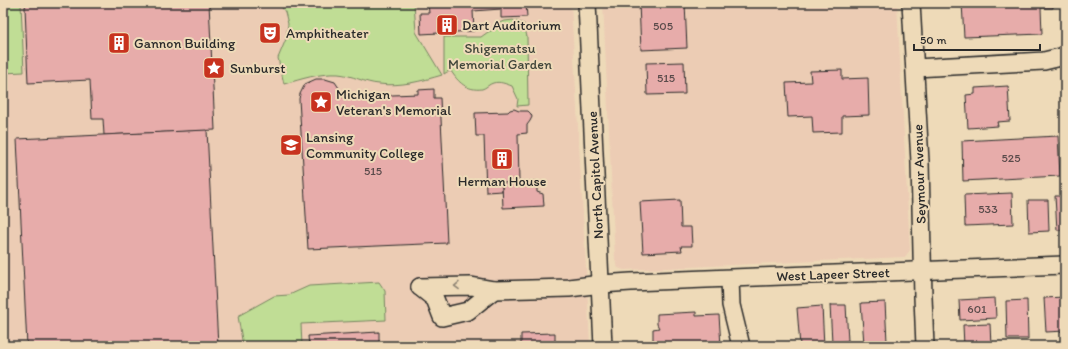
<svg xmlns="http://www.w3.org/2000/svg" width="1068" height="349" font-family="Itim,sans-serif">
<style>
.built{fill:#ecccb4}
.green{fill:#c0dd95;stroke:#768460}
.building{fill:#e7acaa;stroke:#2b2b2b}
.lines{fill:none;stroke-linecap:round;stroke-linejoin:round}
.minor-casing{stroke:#2b2b2b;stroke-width:20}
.minor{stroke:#eedab8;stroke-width:17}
.oneway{stroke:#8c8272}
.labels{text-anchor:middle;stroke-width:4;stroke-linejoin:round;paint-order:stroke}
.number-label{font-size:12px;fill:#5a4b4b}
.poi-label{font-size:14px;fill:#2b2b2b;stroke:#eedab8;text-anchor:start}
.park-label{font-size:14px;fill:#41463b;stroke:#eedab8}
.street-label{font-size:14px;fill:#2b2b2b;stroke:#eedab8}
</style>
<rect width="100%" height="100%" fill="#eedab8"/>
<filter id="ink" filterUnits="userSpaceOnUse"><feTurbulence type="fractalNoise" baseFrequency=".025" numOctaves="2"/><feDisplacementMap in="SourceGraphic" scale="8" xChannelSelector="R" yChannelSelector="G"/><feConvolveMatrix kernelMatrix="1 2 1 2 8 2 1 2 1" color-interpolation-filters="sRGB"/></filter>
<g filter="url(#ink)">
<!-- built -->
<g class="built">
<path d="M3,3H571L587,286L590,346H3Z"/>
<path d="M603,3H897L910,250L905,257L624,270L618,268L615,260Z"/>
</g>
<!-- green -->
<g class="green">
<path d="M3,3H22L21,4L24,72L3,73Z"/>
<path d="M279,3H414L416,32L442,75C422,81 400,87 379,84C365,83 352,75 338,74C319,73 302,79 284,84L278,58L286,39L288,24L285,12Z"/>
<path d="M513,20L524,24L527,37L528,105L517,106L518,99L512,86C506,84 500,81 493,83C489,84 486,88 482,89C467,91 458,82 451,71L447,72L444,74V37H481L488,32L493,30L495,24L505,21Z"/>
<path d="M379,282L385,291L386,320L301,324L302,346H243L238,316L274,296L289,295L309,286Z"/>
</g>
<!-- building -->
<g class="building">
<path d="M27,3H209L215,130L104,135L103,119H92L90,80L28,83L25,7Z"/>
<path d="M428,3H526L527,17L501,18V9L473,11L474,31L421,34L420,13H429Z"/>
<path d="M639,3H685L687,48L641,50Z"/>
<path d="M962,3H1053V8H1041L1042,34L964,37Z"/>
<path d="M684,62L685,94L647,95L646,63Z"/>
<path d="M842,70V79L868,78L869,115L842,116V132L813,133L812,116L788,117L786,83L811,82L810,71Z"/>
<path d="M316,79H325L335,82L341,91L342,97L418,94V90L434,89V98H440L447,243L308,249L299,99L300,94L305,84Z"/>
<path d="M1008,86L1010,121L997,122L998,126L968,128L966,95L975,94V88Z"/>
<path d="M514,109L519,111H528L531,114L532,117L530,121L527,125V133L518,134L519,182L502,183V191L486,192L484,136H476L475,113L508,112L510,110Z"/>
<path d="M207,130L218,346H27L17,139Z"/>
<path d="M1058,136L1060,176L963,181L962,141Z"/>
<path d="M537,181V192L543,194L544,206L503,208L502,183Z"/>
<path d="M1012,193L1013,224L965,226L964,195Z"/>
<path d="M1055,196H1065V230H1057Z"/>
<path d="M680,200L681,227H691L692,246H681L682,251L643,253L640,202Z"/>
<path d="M1028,200H1048L1049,231L1029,232Z"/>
<path d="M1065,297V331L1046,332L1044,298Z"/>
<path d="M995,298L996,318L960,320L959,300Z"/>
<path d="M1027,300L1028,339H1007L1006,301Z"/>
<path d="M885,302L887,342L864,344L861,303Z"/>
<path d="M830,305H846L848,341L832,342Z"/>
<path d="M822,306L824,346H800L797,308Z"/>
<path d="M696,312V316L719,315L721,346H662V343H653V329L659,328L657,324V314Z"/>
<path d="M990,324L991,346H964L963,325Z"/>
<path d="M379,332V346H309L308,336Z"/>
<path d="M555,333V346H504V344H521V334Z"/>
</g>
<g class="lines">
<!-- minor casing -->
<g class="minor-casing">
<g id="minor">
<path d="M587,3L603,346"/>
<path d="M911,3L920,162L923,297L925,346"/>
<path d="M915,68L1044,61L1065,56"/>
<path d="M730,279L731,305L741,346"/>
<path d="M420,287L471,286L494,290L531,289L569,288L601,284L631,282L1065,265"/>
<path d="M420,287L435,299L442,317L468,311L494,290"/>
</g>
</g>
<!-- minor -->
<use href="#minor" class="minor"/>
</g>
<!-- one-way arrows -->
<defs><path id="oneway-chevron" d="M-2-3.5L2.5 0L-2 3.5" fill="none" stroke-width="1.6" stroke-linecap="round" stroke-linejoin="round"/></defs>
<use class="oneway" href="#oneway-chevron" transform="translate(457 286) rotate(179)"/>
</g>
<!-- icons -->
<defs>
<g id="building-square" transform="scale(1.15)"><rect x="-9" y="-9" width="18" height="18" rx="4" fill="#c8321e" stroke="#eedab8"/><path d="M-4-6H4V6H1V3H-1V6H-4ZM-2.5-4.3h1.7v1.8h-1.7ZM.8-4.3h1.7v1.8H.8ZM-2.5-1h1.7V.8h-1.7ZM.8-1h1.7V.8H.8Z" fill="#fff"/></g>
<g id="theatre-square" transform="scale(1.15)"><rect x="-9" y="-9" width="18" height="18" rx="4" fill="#c8321e" stroke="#eedab8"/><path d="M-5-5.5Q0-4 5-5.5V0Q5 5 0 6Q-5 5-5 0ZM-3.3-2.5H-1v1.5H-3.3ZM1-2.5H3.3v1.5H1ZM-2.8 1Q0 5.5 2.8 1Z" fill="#fff"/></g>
<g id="sight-square" transform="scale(1.15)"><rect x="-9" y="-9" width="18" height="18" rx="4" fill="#c8321e" stroke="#eedab8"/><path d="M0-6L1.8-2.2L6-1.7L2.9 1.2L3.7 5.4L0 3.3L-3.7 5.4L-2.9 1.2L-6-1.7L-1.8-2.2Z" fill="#fff"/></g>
<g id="university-square" transform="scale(1.15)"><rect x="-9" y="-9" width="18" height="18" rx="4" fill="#c8321e" stroke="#eedab8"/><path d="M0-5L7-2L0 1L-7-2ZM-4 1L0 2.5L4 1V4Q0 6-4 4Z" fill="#fff"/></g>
</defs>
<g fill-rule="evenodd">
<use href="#building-square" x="447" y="25"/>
<use href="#theatre-square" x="270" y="33"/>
<use href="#building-square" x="119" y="43"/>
<use href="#sight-square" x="214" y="68"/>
<use href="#sight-square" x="321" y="102"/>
<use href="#university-square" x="291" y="145"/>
<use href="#building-square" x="502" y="159"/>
</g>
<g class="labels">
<!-- number labels -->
<g class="number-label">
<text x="663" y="30">505</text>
<text x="666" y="82">515</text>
<text x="1011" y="162">525</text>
<text x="373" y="175">515</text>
<text x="988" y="213">533</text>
<text x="977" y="313">601</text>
</g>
<!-- poi labels -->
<g class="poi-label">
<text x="462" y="30">Dart Auditorium</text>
<text x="286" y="38">Amphitheater</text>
<text x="134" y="48">Gannon Building</text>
<text x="230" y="73">Sunburst</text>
<text x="336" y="99">Michigan<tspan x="336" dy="16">Veteran's Memorial</tspan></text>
<text x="306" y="142">Lansing<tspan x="306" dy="16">Community College</tspan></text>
<text x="502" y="186" text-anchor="middle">Herman House</text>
</g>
<!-- park labels -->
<g class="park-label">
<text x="500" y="53">Shigematsu<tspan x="500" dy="16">Memorial Garden</tspan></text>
</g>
<!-- street labels -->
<g class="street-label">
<text transform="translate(919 174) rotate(-92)" y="5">Seymour Avenue</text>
<text transform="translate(595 175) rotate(-93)" y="5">North Capitol Avenue</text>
<text transform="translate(833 274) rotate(-2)" y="5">West Lapeer Street</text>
</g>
</g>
<!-- margin -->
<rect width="1068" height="349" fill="none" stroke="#eedab8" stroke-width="16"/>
<rect x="8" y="8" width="1052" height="333" fill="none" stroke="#2b2b2b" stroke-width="1.5" filter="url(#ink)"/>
<!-- scale -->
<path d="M914 44v6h126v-6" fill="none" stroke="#2b2b2b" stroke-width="2"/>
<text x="920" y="44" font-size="12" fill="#2b2b2b" stroke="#eedab8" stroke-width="3" paint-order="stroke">50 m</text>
</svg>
